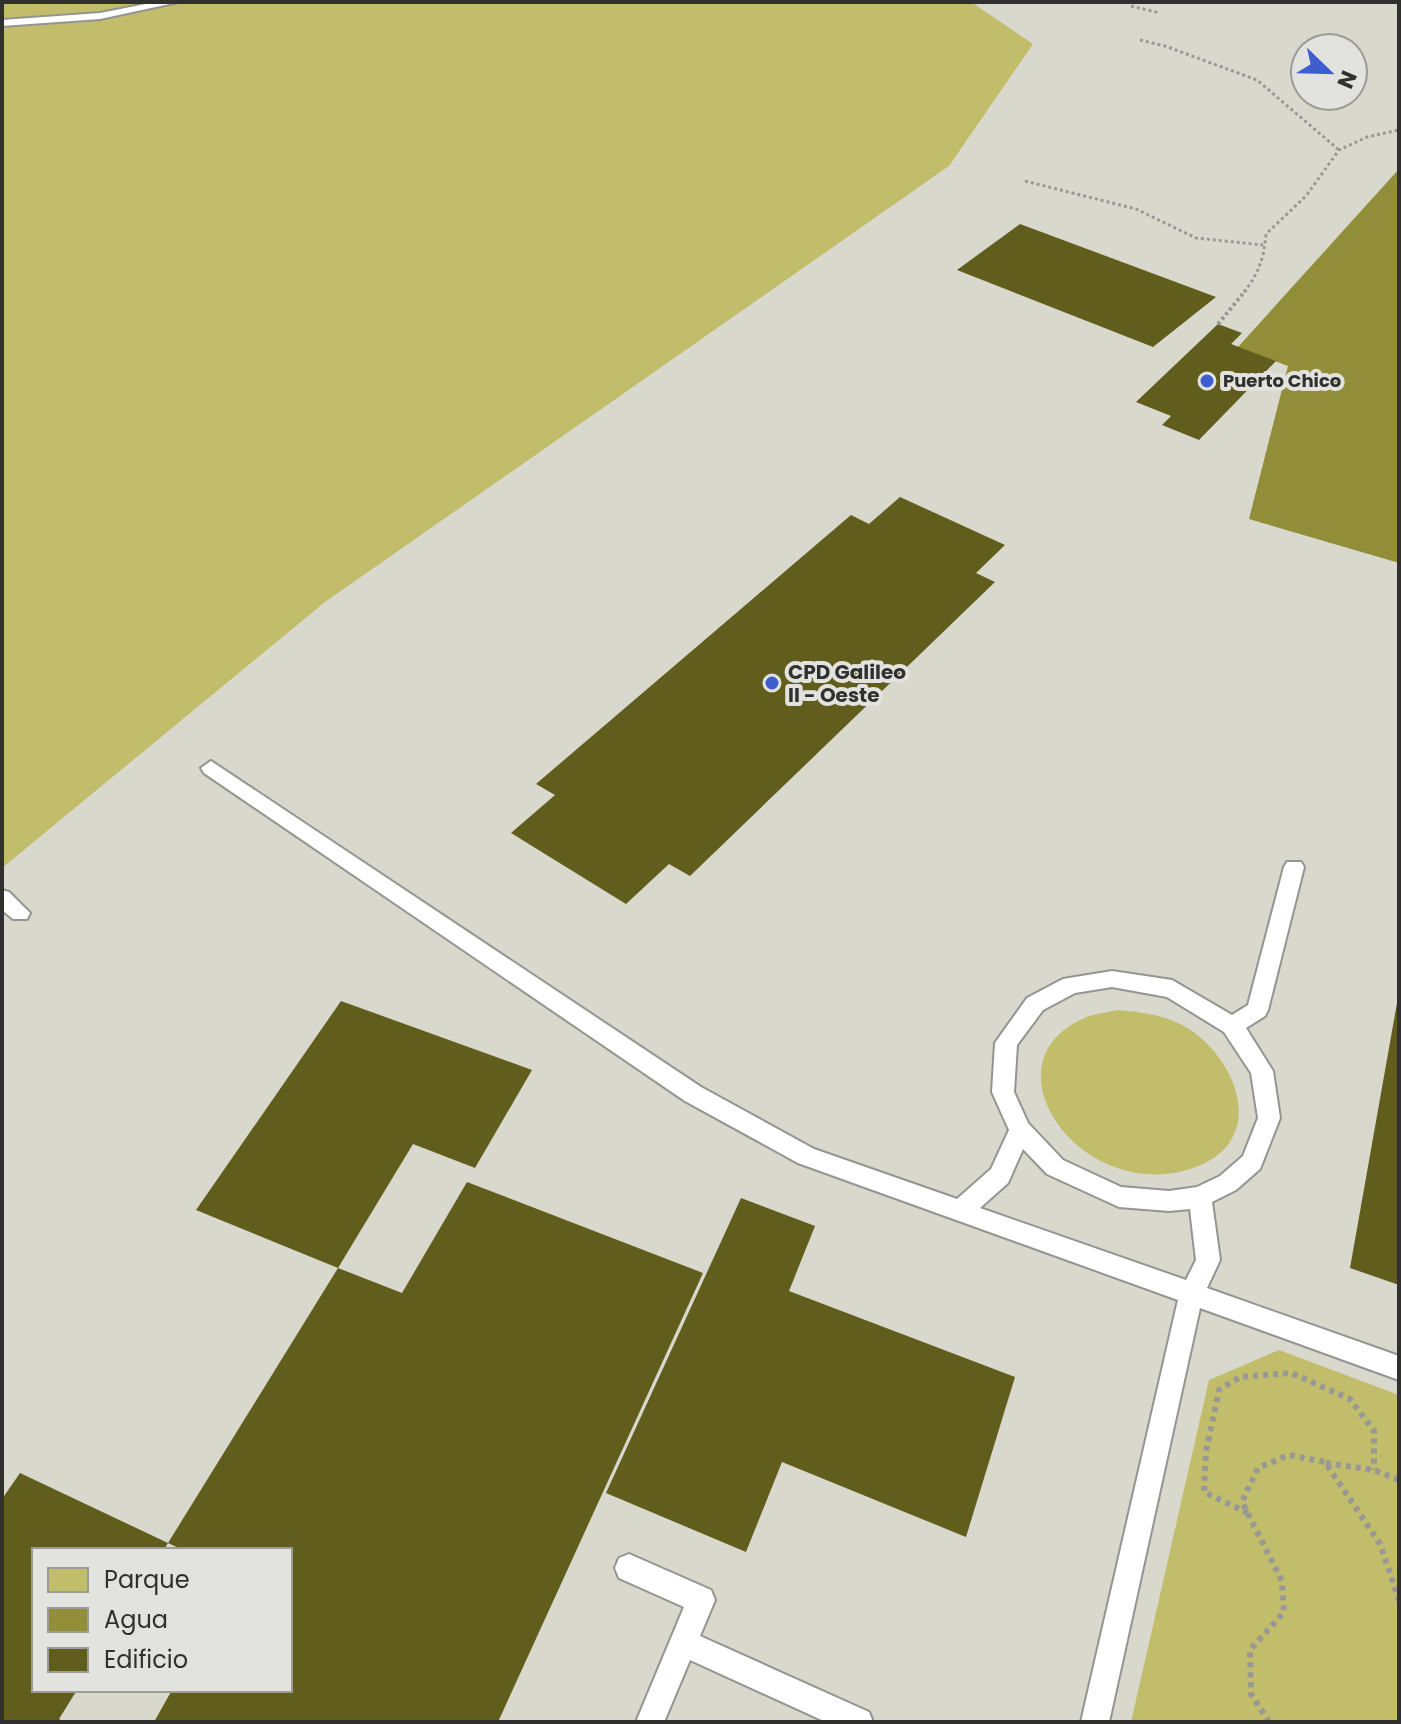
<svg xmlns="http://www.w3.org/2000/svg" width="1401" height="1724" font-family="Poppins,sans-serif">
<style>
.built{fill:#d9d8cc;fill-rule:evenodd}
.green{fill:#c2bd6a}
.water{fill:#928d39}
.building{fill:#615d1d}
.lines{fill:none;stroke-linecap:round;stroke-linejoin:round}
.service-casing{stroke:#949490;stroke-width:4}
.path-far2{stroke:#989895;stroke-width:3;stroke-dasharray:3 3;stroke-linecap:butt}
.path-far1{stroke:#989895;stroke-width:4;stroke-dasharray:3 3;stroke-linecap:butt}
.path{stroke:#989895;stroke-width:6;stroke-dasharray:5 5;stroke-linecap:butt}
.service{fill:#fff;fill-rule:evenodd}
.poi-dot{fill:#3e5ed0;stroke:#e2e2de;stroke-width:3}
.labels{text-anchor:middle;stroke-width:8;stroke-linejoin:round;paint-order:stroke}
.far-poi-label{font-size:18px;font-weight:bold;fill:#30302f;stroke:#e2e2de;text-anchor:start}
.poi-label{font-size:20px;font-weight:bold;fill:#30302f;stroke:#e2e2de;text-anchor:start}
</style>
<rect width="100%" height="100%" fill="#e2e2de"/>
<!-- built -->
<path class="built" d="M2,2H1399V1722H2ZM1305,48H1353V96H1305ZM34,1550H290V1690H34Z"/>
<!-- green -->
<g class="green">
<path d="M2,2H971L1033,44L949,166L325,602L2,868Z"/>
<path d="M1117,1010C1139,1012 1161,1014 1182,1025C1235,1053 1271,1139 1196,1167C1082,1209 978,1061 1087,1017C1096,1013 1107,1013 1117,1010Z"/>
<path d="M1279,1350L1399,1395V1722H1131L1209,1380Z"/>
</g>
<!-- water -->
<path class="water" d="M1399,169V563L1249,519L1288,366L1238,347Z"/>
<!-- building -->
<g class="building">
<path d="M1020,224L1216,297L1153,347L957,270Z"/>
<path d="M1218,324L1242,333L1231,344L1276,361L1199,440L1162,425L1171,416L1136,402Z"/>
<path d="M900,497L1005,545L976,573L995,582L690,876L669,864L626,904L511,833L555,795L536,784L851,515L869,524Z"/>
<path d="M341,1001L532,1070L475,1168L413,1144L338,1268L196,1210Z"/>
<path d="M1397,1003H1399V1285L1350,1268Z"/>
<path d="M467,1182L703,1273L498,1722H154L172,1690H290V1550H183L168,1543L164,1550H34V1690H77L59,1719L65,1722H2V1499L20,1473L168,1543L338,1268L402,1293Z"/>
<path d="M741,1198L815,1226L789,1291L1015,1377L966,1537L782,1462L746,1552L606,1493Z"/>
</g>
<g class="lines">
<!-- service casing -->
<g class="service-casing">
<g id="service">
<path d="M156,2H179L100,19L2,26V20L100,13Z"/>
<path d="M211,761L701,1087L814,1149L957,1199L991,1169L1009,1130L992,1092L995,1043L1027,998L1063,979L1112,971L1172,980L1232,1015L1248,1005L1284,867L1287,862H1301L1304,867L1268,1010L1265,1016L1246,1028L1273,1071L1280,1118L1260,1169L1236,1190L1212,1202L1220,1260L1207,1288L1399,1356V1380L1200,1308L1109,1722H1081L1178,1300L798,1163L685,1101L204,773L201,768ZM1112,987L1167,997L1224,1032L1251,1073L1258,1118L1243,1156L1220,1176L1197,1187L1169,1191L1121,1187L1063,1160L1028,1123L1014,1092L1017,1045L1043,1010L1075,993ZM1023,1149L1047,1174L1119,1207L1169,1211L1190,1209L1196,1260L1186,1280L980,1208L1008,1183Z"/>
<path d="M2,890L9,892L30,913L27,919H13L2,910Z"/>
<path d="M629,1554L711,1590L715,1600L700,1636L869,1712L873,1722H826L690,1660L664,1722H636L684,1607L619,1578L615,1568L619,1558Z"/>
</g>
</g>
<!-- path-far2 -->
<g class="path-far2">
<path d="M1131,6L1160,13"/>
<path d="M1140,40L1165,46L1257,80L1339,150"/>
<path d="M1025,181L1136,209L1196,238L1263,245"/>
<path d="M1244,292C1259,273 1264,258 1266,234L1306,196L1339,150L1367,137L1399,130"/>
</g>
<!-- path-far1 -->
<path class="path-far1" d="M1218,324L1246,290"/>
<!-- path -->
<g class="path">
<path d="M1326,1463L1374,1470L1399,1480"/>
<path d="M1248,1513L1204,1492L1206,1451L1219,1390L1240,1377L1291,1373L1350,1399L1374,1431V1470"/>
<path d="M1269,1722L1251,1694L1250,1650L1284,1612L1282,1581L1242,1502L1258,1468L1289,1455L1325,1462L1380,1544L1399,1600"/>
</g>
<!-- service -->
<use href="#service" class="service"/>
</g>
<!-- markers -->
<g class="poi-dot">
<circle cx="1207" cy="381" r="8"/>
<circle cx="772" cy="683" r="8"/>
</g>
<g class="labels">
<!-- far-poi labels -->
<g class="far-poi-label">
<text x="1223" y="387">Puerto Chico</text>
</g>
<!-- poi labels -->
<g class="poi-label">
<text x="788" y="679">CPD Galileo<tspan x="788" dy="23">II - Oeste</tspan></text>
</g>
</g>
<!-- border -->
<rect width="1401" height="1724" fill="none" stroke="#30302f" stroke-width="8"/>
<!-- legend -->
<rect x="32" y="1548" width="260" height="144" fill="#e2e2de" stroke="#9b9b98" stroke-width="2"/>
<rect x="48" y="1568" width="40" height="24" fill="#c2bd6a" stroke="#9b9b98" stroke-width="2"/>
<text x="104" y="1588" font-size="24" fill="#30302f">Parque</text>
<rect x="48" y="1608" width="40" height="24" fill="#928d39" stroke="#9b9b98" stroke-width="2"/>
<text x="104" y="1628" font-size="24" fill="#30302f">Agua</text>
<rect x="48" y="1648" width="40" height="24" fill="#615d1d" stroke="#9b9b98" stroke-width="2"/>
<text x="104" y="1668" font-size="24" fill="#30302f">Edificio</text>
<!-- north arrow -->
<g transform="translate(1329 72) rotate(113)"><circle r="38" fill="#e2e2de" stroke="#9b9b98" stroke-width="2"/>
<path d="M0-6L14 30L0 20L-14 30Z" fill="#3e5ed0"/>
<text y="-12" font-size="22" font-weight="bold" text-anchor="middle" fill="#30302f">N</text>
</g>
</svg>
